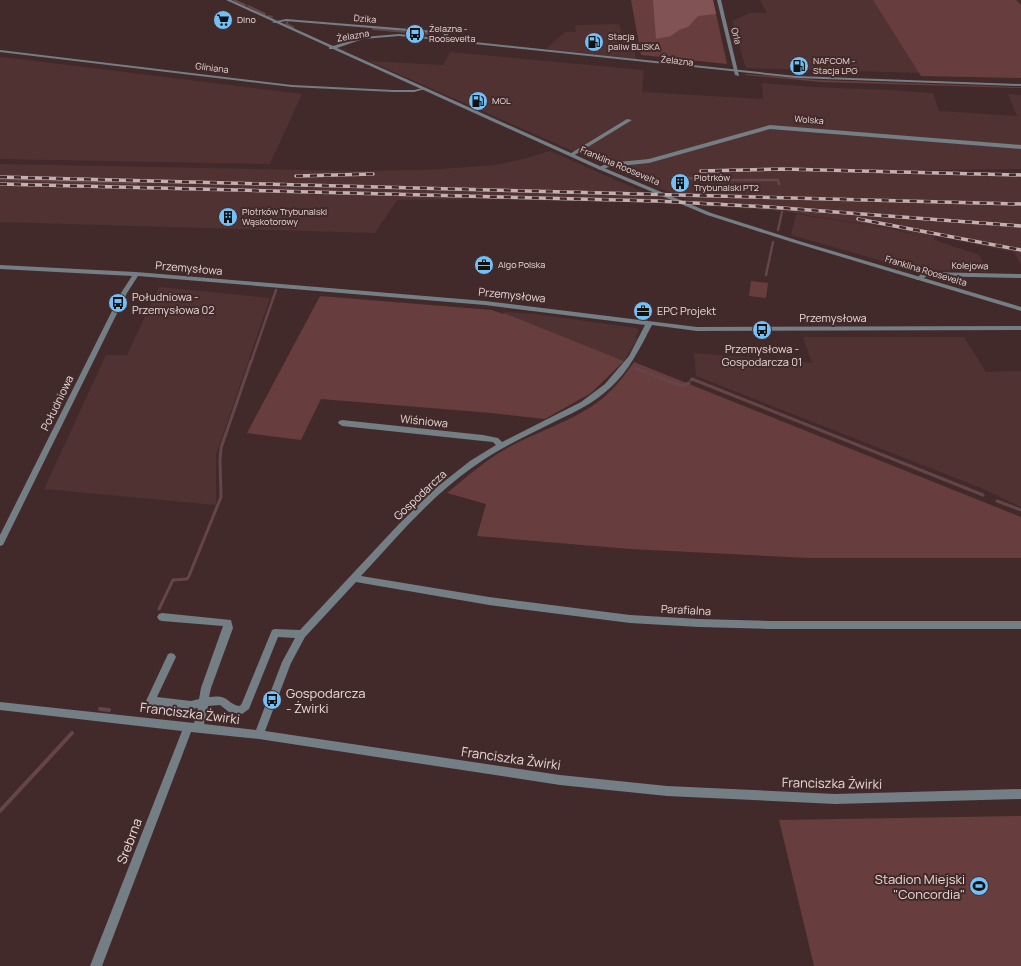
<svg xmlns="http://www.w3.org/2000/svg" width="1021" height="966" font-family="Manrope,sans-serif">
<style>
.built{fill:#513233}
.green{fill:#673d3d}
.forest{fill:#825354}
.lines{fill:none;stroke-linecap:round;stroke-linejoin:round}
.stream-far3{stroke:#654548;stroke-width:2}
.stream-far2{stroke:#654548;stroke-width:2.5}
.stream-far1{stroke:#654548;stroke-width:3}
.stream{stroke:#654548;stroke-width:4}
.minor{fill:#747e85;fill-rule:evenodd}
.tertiary{fill:#747e85;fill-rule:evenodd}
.rail-casing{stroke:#c3b1b0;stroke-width:3.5}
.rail{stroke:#422a2a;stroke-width:2.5;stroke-dasharray:7;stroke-linecap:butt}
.labels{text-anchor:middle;stroke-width:4;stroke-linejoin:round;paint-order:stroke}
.far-street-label{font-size:9px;fill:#e9d9d8;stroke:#422a2a}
.far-poi-label{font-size:9px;fill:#e9d9d8;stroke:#422a2a;text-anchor:start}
.street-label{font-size:11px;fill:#e9d9d8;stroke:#422a2a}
.poi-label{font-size:11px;fill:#e9d9d8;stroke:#422a2a;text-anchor:start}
.near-poi-label{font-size:13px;fill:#e9d9d8;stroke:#422a2a;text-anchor:start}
.near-street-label{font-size:13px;fill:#e9d9d8;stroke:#422a2a}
</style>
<rect width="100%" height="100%" fill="#422a2a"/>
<!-- built -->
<g class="built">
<path d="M760,0H873L922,73L746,68L732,21L750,13H767Z"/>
<path d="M619,24L622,34H632L636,59L546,49L565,32H576L575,25Z"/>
<path d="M450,52L644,70L642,92L763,99L762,83L813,87L889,90L933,93L939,111L1017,116L1008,94L1021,95V169L913,170L1021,174V265L1014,252L935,236L934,240L979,255L989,272L910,269L791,235L796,214L892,229L927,238L896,229L782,211L703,206L618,171L369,61L443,65Z"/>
<path d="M0,57L27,60L302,94L270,164L0,159Z"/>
<path d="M550,151L668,203L480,199L397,200L375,233L0,222V164L361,171L425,170L496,165L527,158Z"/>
<path d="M159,287L270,298L216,455V505L44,489L106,355H127Z"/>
<path d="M505,312L535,314L636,328L639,331L635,337L637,339L624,361L504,313Z"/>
<path d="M803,337H964L986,372L1021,371V507L981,488L696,376L694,353L812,363Z"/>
</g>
<!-- green -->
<g class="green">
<path d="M631,0H713L727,64L641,55Z"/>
<path d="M873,0H1016L1021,5V78L921,76Z"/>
<path d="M746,74L818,80L1021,87V88L821,82L745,75Z"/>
<path d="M751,281L768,283L766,298L749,296Z"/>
<path d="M320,296L492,310L503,314L504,313L624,361L591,393L545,419L491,413L321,399L301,440L247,433Z"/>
<path d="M634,362L1021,517V558H808L630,549L477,536L486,504L447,493C468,476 488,458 511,446C541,430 576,420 603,398C615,388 625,375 634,362Z"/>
<path d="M1021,816V966H814L779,820Z"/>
</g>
<!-- forest -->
<path class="forest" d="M653,0H713L716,14L698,16L688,27L679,30L671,36L656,39Z"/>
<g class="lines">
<!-- stream-far3 -->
<g class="stream-far3">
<path d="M234,0L245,5"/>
<path d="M248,6L265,14"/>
<path d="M268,16L272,17"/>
<path d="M288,21L286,24L293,27"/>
<path d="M373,29L407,32"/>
<path d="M412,33L430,34"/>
</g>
<!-- stream-far2 -->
<g class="stream-far2">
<path d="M677,177L709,180H778L779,184"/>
<path d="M0,179L136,183"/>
<path d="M778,230L782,212"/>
<path d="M766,275L773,242"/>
<path d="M251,362L276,290"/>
</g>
<!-- stream-far1 -->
<g class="stream-far1">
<path d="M637,369L682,386L689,383"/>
<path d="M691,380L692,379L983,495"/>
<path d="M997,501L1021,510"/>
<path d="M159,609L173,580L187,579L189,576L221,497L220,460L221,448L251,361"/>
</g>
<!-- stream -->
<g class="stream">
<path d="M100,709L109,710"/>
<path d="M0,811L72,733"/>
</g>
<!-- minor -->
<g class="minor">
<path d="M717,0H721L739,76L735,75Z"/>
<path d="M286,19L447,32L449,33L445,41H443L441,40L444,34L286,21L274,23L272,22Z"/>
<path d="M0,50L292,85L393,90H414L423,88L425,89L414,92H393L292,87L0,52Z"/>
<path d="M627,119L632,120L573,156L568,155Z"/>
<path d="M770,125L1021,145V149L770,129L649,163L609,167L600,170L597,168L608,163L649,159Z"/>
<path d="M0,265L136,272L485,301L697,327L1021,326V330L697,331L652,325C640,348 629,371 610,388C594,403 575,412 556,421C529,435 501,447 476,465C432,495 397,537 361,576L489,597L630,615L699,619L769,621H1021V629H769L699,627L630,623L489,605L356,582L305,637L291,663L265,731L560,775L667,786L835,794L1021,789V799L835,804L667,796L560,785L259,739L191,732L102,966H90L182,731L0,710V702L194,723L198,708L191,709L151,705L148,704L146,701L168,654L171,653L174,654L176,657L157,697L191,701L199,699L201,688L223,626L162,621L159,620L157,617L159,614L162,613L231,620L233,628L211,688L209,697C230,694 226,704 240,706L242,703L272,630L275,629L300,630L399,524L437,487L470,461L496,445L493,442L483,441L342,426L338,423L339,421L342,420L483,435L498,438L502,442L581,402L605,384L629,356L645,325L485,305L138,276L127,293L4,543L3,545L0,546V535L121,293L132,276L0,269ZM278,637L295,638L282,662L256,730L204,724L208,706L220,705L229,712L242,714L249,709Z"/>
<path d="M927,272L1021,274V278L927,276L921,280H917L916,279L921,274Z"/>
</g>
<!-- tertiary -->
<path class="tertiary" d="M226,0H231L333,46L363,37L399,34L796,76L1021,84V86L796,78L399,36L363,39L337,48L602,167L711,213L799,241L1021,307V311L795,243L707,215L598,169L333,49H329V47Z"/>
<!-- rail casing -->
<g class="rail-casing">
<g id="rail">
<path d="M701,171L783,169L1021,175"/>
<path d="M296,176L373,174"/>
<path d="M0,177L1021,204"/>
<path d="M0,184L657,201L769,207L1021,226"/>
<path d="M858,219L1021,250"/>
</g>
</g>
<!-- rail -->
<use href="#rail" class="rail"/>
</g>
<!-- icons -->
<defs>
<g id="supermarket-disc" transform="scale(1)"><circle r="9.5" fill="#73c0f6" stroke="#422a2a"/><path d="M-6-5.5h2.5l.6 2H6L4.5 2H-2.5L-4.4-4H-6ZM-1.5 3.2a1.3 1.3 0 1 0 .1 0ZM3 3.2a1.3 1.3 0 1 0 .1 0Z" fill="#111"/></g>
<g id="bus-disc" transform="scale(1)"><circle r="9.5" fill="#73c0f6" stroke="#422a2a"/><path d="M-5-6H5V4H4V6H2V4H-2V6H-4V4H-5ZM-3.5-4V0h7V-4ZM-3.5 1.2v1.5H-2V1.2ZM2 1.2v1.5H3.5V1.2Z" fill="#111"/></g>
<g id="fuel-disc" transform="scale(1)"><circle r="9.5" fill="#73c0f6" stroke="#422a2a"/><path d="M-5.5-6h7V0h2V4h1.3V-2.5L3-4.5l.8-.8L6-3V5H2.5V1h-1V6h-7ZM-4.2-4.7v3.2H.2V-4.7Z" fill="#111"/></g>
<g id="building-disc" transform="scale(1)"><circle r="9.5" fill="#73c0f6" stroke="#422a2a"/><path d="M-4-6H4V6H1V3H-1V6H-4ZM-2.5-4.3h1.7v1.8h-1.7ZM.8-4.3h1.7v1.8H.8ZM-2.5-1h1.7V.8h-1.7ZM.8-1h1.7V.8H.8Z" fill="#111"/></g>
<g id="office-disc" transform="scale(1)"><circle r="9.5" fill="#73c0f6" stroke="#422a2a"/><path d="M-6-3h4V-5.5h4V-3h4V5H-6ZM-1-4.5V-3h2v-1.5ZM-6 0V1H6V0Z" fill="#111"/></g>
<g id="stadium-disc" transform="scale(1)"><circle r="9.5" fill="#73c0f6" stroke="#422a2a"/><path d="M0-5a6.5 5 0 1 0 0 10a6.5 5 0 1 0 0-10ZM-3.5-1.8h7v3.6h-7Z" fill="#111"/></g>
</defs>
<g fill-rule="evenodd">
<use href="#supermarket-disc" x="223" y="20"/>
<use href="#bus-disc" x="415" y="34"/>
<use href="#fuel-disc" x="594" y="42"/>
<use href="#fuel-disc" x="799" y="66"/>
<use href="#fuel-disc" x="478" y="101"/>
<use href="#building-disc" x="680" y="183"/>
<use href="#building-disc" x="228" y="217"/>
<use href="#office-disc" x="484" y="265"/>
<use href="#bus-disc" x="118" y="303"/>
<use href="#office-disc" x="643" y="311"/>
<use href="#bus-disc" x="762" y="330"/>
<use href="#bus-disc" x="272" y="700"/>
<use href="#stadium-disc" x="979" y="886"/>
</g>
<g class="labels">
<!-- far-street labels -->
<g class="far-street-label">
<text transform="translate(365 19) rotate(5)" y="3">Dzika</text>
<text transform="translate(353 36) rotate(-10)" y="3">Żelazna</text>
<text transform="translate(736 36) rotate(76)" y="3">Orla</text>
<text transform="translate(677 61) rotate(6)" y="3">Żelazna</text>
<text transform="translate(212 68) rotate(7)" y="3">Gliniana</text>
<text transform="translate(809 120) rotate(5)" y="3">Wolska</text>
<text transform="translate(620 166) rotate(23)" y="3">Franklina Roosevelta</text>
<text transform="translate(970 266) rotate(1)" y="3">Kolejowa</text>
<text transform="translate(926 271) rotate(17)" y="3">Franklina Roosevelta</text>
</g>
<!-- far-poi labels -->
<g class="far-poi-label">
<text x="237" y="23">Dino</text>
<text x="429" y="32">Żelazna -<tspan x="429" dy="10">Roosevelta</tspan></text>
<text x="608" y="40">Stacja<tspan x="608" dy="10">paliw BLISKA</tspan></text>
<text x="813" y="64">NAFCOM -<tspan x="813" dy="10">Stacja LPG</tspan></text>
<text x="492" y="104">MOL</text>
<text x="694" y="181">Piotrków<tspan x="694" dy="10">Trybunalski PT2</tspan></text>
<text x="242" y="215">Piotrków Trybunalski<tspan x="242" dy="10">Wąskotorowy</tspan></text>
<text x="498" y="268">Algo Polska</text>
</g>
<!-- street labels -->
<g class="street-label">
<text transform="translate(189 268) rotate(5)" y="4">Przemysłowa</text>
<text transform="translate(512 295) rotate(6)" y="4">Przemysłowa</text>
<text x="833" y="322">Przemysłowa</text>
<text transform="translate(57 403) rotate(-64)" y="4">Południowa</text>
<text transform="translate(424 421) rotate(6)" y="4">Wiśniowa</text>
<text transform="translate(420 495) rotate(-43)" y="4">Gospodarcza</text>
<text transform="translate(686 610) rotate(3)" y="4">Parafialna</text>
</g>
<!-- poi labels -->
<g class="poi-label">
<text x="132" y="301">Południowa -<tspan x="132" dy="13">Przemysłowa 02</tspan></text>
<text x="657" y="315">EPC Projekt</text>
<text x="762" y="353" text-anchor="middle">Przemysłowa -<tspan x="762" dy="13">Gospodarcza 01</tspan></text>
</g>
<!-- near-poi labels -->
<g class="near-poi-label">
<text x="286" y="698">Gospodarcza<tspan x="286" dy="15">- Żwirki</tspan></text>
<text x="965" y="884" text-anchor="end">Stadion Miejski<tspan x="965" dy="15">"Concordia"</tspan></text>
</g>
<!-- near-street labels -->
<g class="near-street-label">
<text transform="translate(190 713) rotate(7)" y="5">Franciszka Żwirki</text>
<text transform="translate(511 758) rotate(8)" y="5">Franciszka Żwirki</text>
<text transform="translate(832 783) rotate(1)" y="5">Franciszka Żwirki</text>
<text transform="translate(129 841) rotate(-69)" y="5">Srebrna</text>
</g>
</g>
</svg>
